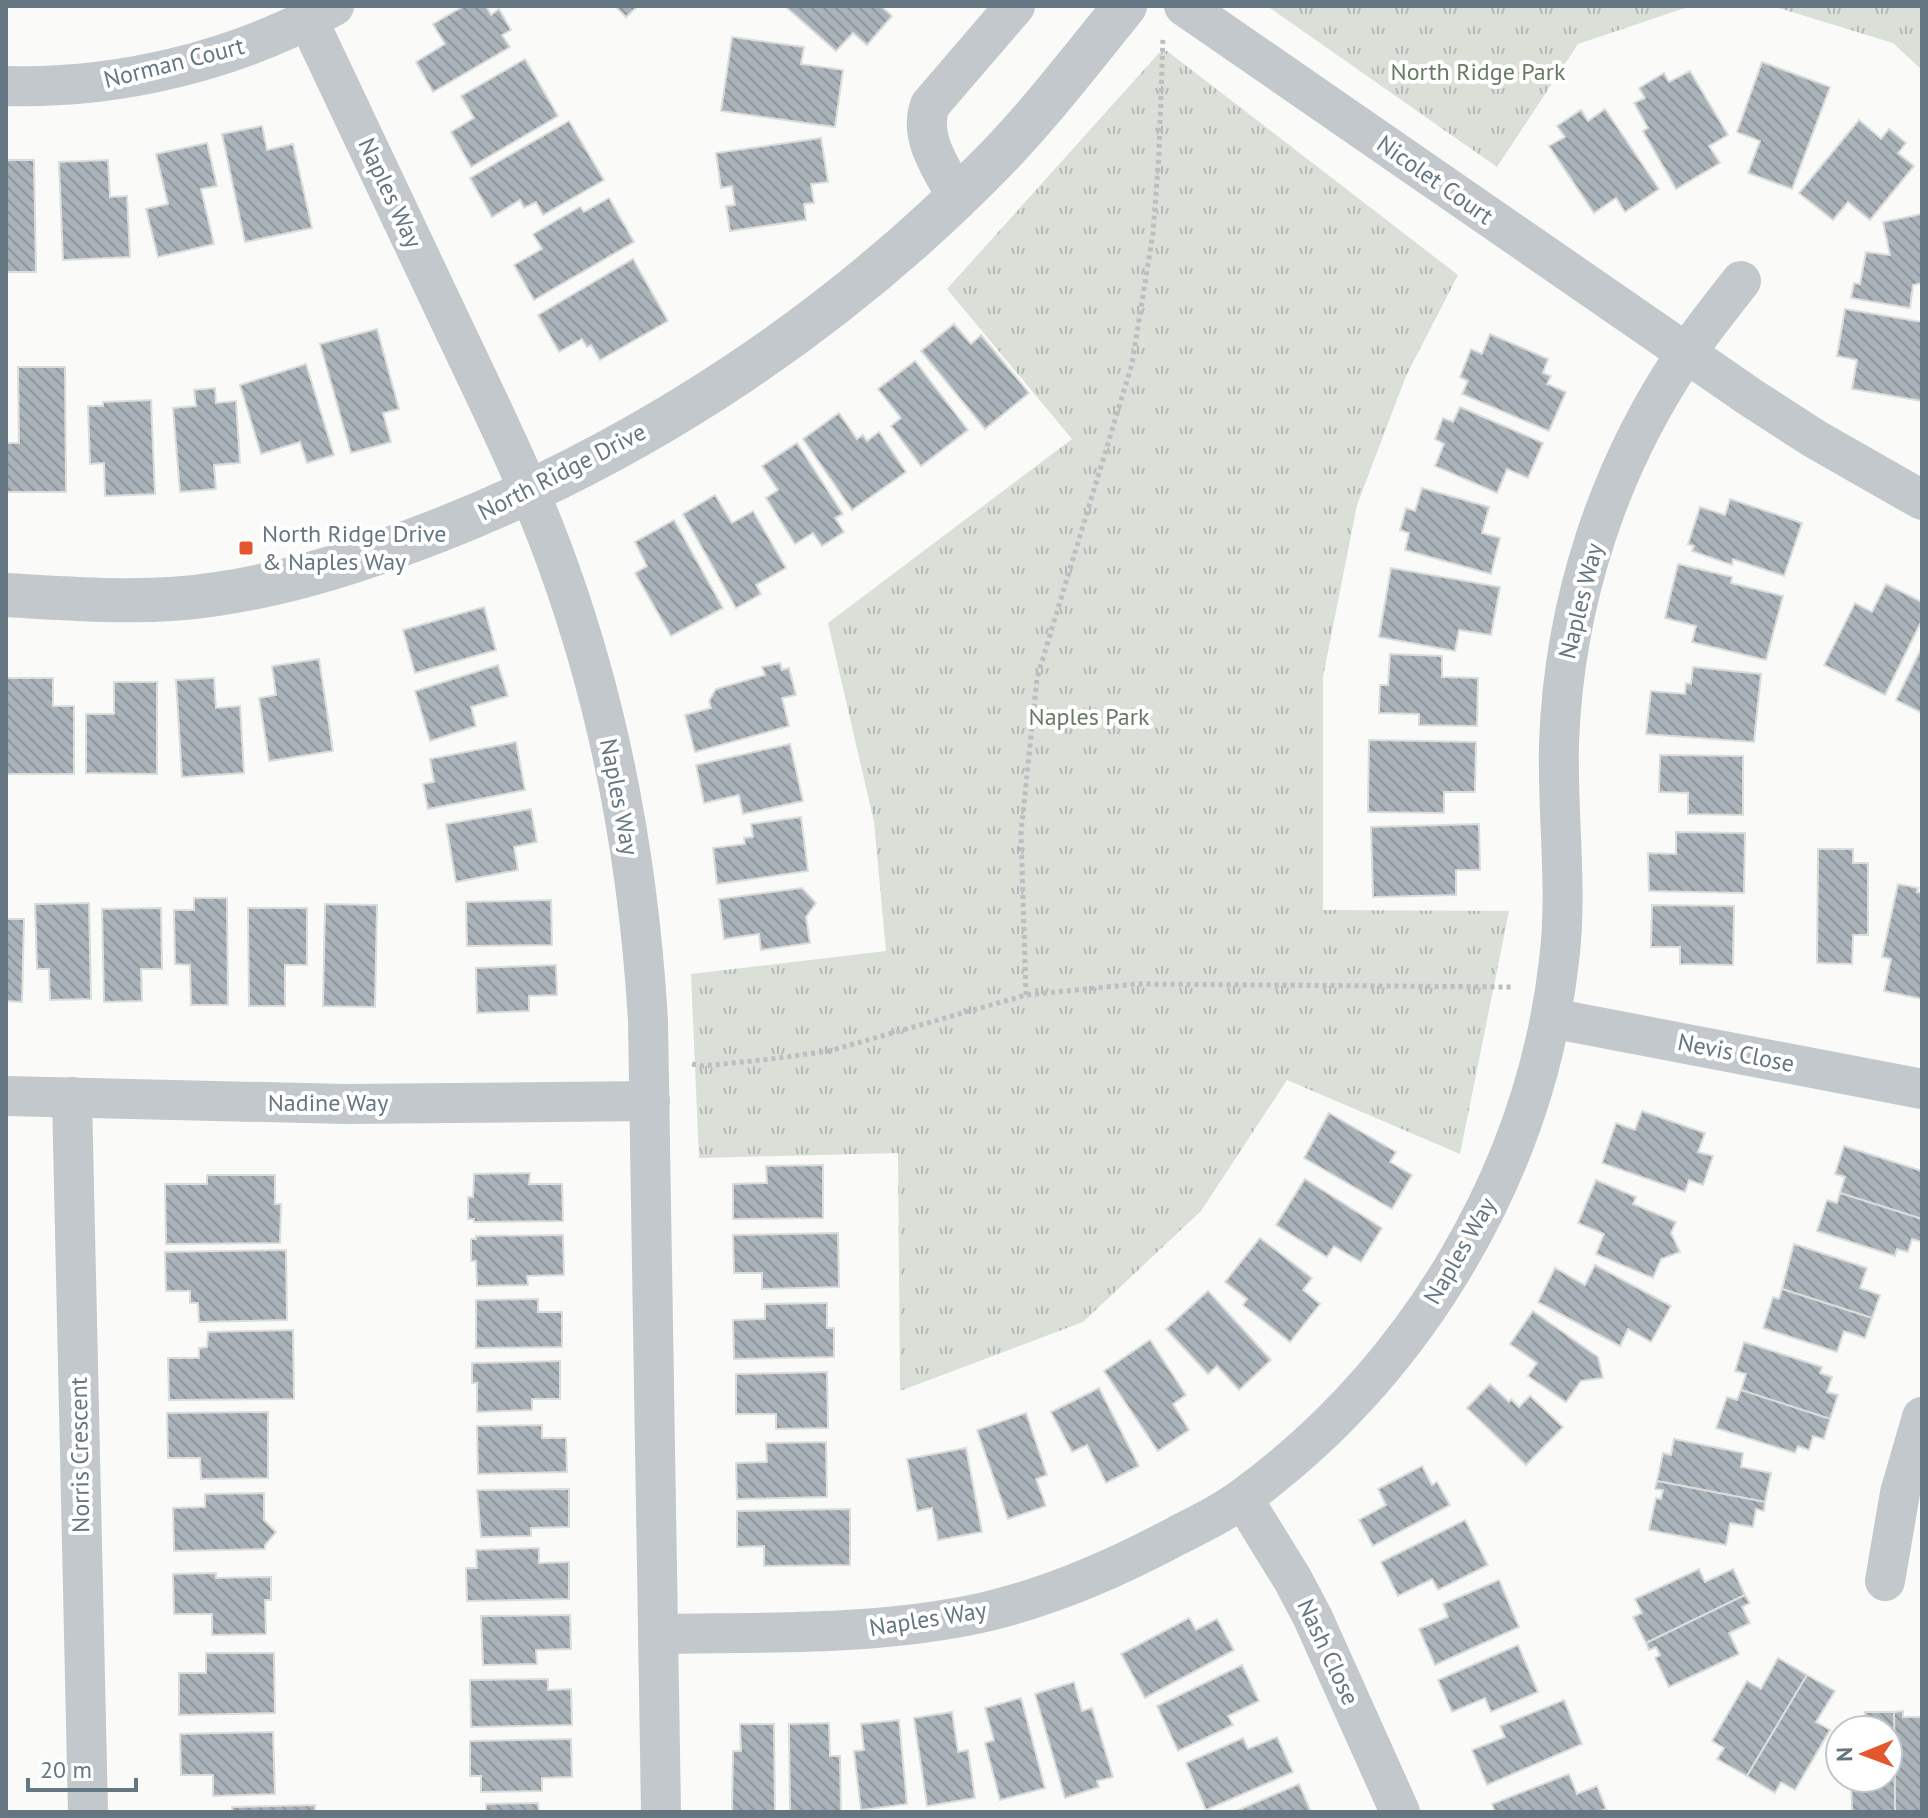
<svg xmlns="http://www.w3.org/2000/svg" width="1928" height="1818" font-family="'PT Sans',sans-serif">
<style>
.park{fill:url(#park-tufts)}
.building{fill:url(#building-back-hatch);stroke:#dcdcda;stroke-width:2}
.lines{fill:none;stroke-linecap:round;stroke-linejoin:round}
.path{stroke:#bbbfc2;stroke-width:5;stroke-dasharray:4 4;stroke-linecap:butt}
.minor{stroke:#c3c8cc;stroke-width:40}
.tertiary{stroke:#c3c8cc;stroke-width:44}
.poi-dot{fill:#e4572e;stroke:#fff;stroke-width:3}
.labels{text-anchor:middle;stroke-width:8;stroke-linejoin:round;paint-order:stroke}
.street-label{font-size:24px;fill:#657683;stroke:#fff}
.park-label{font-size:24px;fill:#687a64;stroke:#fff}
.poi-label{font-size:24px;fill:#657683;stroke:#fff;text-anchor:start}
</style>
<defs>
<pattern id="park-tufts" width="24" height="20" patternUnits="userSpaceOnUse" patternTransform="scale(2)"><rect width="24" height="20" fill="#dadfd7"/><path d="M3 7l-1-3M5 7V3M7 7l1-3M15 17l-1-3M17 17v-4M19 17l1-3" fill="none" stroke="#b4b9b4"/></pattern>
<pattern id="building-back-hatch" width="6" height="6" patternUnits="userSpaceOnUse" patternTransform="scale(2)"><rect width="6" height="6" fill="#aab3b9"/><path d="M-1 5l2 2M0 0l6 6M5-1l2 2" fill="none" stroke="#8e969c"/></pattern>
</defs>
<rect width="100%" height="100%" fill="#fafaf8"/>
<!-- park -->
<g class="park">
<path d="M1267,6H1691L1578,44L1497,167Z"/>
<path d="M1772,6H1922V70L1893,43Z"/>
<path d="M1167,51L1458,275L1406,376L1357,505L1323,677V910L1509,911L1460,1154L1287,1080L1201,1211L1083,1322L900,1391L898,1153L699,1158L691,974L886,951L874,822L828,623L1072,439L947,289L1159,53Z"/>
</g>
<!-- building -->
<g class="building">
<path d="M464,6H486L491,15L499,9L511,30L502,35L510,47L433,92L416,62L445,44L433,24Z"/>
<path d="M615,6H638L626,17Z"/>
<path d="M785,6H881L892,16L867,45L853,33L836,51Z"/>
<path d="M732,37L804,47L801,64L843,70L835,127L721,111Z"/>
<path d="M525,59L558,116L471,167L451,132L474,118L461,96Z"/>
<path d="M1762,62L1830,87L1792,189L1748,173L1760,141L1737,132Z"/>
<path d="M1690,71L1728,135L1709,146L1720,163L1676,189L1643,131L1648,128L1634,103L1645,98L1639,88L1664,73L1669,82Z"/>
<path d="M1605,109L1659,189L1625,212L1616,198L1594,213L1549,146L1565,137L1557,126L1581,110L1588,121Z"/>
<path d="M1859,120L1881,139L1889,129L1906,143L1898,153L1914,166L1870,220L1848,202L1833,220L1799,193Z"/>
<path d="M569,121L604,180L543,215L536,202L524,208L520,200L492,217L470,178Z"/>
<path d="M262,126L267,150L293,144L312,228L245,242L222,134Z"/>
<path d="M821,138L828,182L811,184L814,203L804,204L806,220L730,231L726,206L735,205L732,186L721,188L716,153Z"/>
<path d="M207,143L217,186L201,189L214,244L158,257L146,209L168,204L156,154Z"/>
<path d="M6,160H34L36,272H6Z"/>
<path d="M108,160L110,197L127,196L130,257L63,260L59,162Z"/>
<path d="M609,198L634,242L534,300L514,265L542,249L533,234L580,207L584,212Z"/>
<path d="M1922,214V283L1913,285L1910,308L1851,298L1854,283L1860,284L1866,252L1890,255L1883,222Z"/>
<path d="M633,259L668,321L600,360L591,345L587,347L582,339L559,352L538,315Z"/>
<path d="M1845,309L1922,322V401L1852,389L1857,360L1837,356Z"/>
<path d="M954,324L971,344L981,335L1029,393L985,429L921,351Z"/>
<path d="M377,329L399,409L383,413L391,442L351,453L320,344Z"/>
<path d="M1490,334L1548,359L1543,373L1551,376L1547,384L1566,392L1549,431L1462,394L1468,381L1460,377L1471,349L1482,354Z"/>
<path d="M915,361L968,430L921,466L891,426L901,418L878,389Z"/>
<path d="M306,364L334,455L307,463L300,442L261,454L240,385Z"/>
<path d="M18,367H65L66,492H6V443H19Z"/>
<path d="M215,388L216,403L236,401L240,463L214,465L216,489L180,492L173,408L196,406L194,390Z"/>
<path d="M151,400L155,494L105,496L104,463L90,464L88,406H103V402Z"/>
<path d="M1460,407L1543,443L1528,478L1507,469L1497,493L1435,466L1444,444L1435,439L1443,418L1453,422Z"/>
<path d="M839,413L857,439L863,435L867,441L879,432L906,472L852,510L803,439Z"/>
<path d="M797,443L843,514L835,518L844,532L822,546L813,533L795,544L766,498L778,490L762,466Z"/>
<path d="M1422,488L1489,507L1482,533L1500,538L1491,574L1405,550L1409,533L1400,530L1406,508L1415,511Z"/>
<path d="M715,495L732,523L753,511L786,568L756,585L761,594L736,608L683,514Z"/>
<path d="M1730,499L1802,523L1784,576L1733,559L1732,565L1692,551L1694,546L1688,544L1700,507L1725,515Z"/>
<path d="M674,520L723,608L671,636L635,573L647,566L635,542Z"/>
<path d="M1678,564L1732,577L1731,583L1783,596L1766,660L1692,642L1696,626L1665,618Z"/>
<path d="M1391,568L1500,587L1491,635L1459,630L1455,651L1379,637Z"/>
<path d="M1886,584L1922,602V620L1885,695L1824,665L1855,603L1872,612Z"/>
<path d="M484,607L496,650L415,673L403,630Z"/>
<path d="M1922,647V713L1896,700Z"/>
<path d="M1390,654L1442,656V677L1478,678L1477,726L1419,725V714L1379,713L1380,685H1388Z"/>
<path d="M319,659L333,751L269,761L259,698L276,695L272,666Z"/>
<path d="M780,663L782,670L789,668L796,695L782,698L789,726L695,752L685,715L711,708L709,701L716,689L765,675L762,667Z"/>
<path d="M498,665L508,696L471,707L476,726L430,741L415,691Z"/>
<path d="M1693,667L1761,674L1754,742L1646,734L1651,691L1685,694L1686,683L1691,684Z"/>
<path d="M7,678H53V706H74V774H7Z"/>
<path d="M214,678L216,708L240,706L244,773L182,777L176,680Z"/>
<path d="M114,682H157V774L86,773V714H114Z"/>
<path d="M1369,740L1476,742L1475,792H1444V813L1368,812Z"/>
<path d="M516,742L525,790L428,809L423,784L434,782L430,759Z"/>
<path d="M790,744L803,801L743,814L739,795L704,803L696,765Z"/>
<path d="M1660,755L1743,756V815L1688,814V793L1659,792Z"/>
<path d="M531,809L537,842L514,847L518,870L456,882L446,824Z"/>
<path d="M801,817L808,871L717,884L713,848L745,844L744,838L753,837L751,824Z"/>
<path d="M1479,824L1480,870H1456V895L1373,897L1371,827Z"/>
<path d="M1676,832L1745,833L1744,893L1649,891L1648,853L1676,854Z"/>
<path d="M1818,849H1853V863H1868V935H1853L1852,964L1817,963Z"/>
<path d="M1898,884L1918,888L1917,892L1922,893V999L1884,991L1891,959L1882,957Z"/>
<path d="M802,888L816,903L806,917L810,943L761,950L759,934L724,939L719,899Z"/>
<path d="M194,898H227L228,1005H191L190,965L175,964L174,910H194Z"/>
<path d="M551,900L552,945L467,946L466,902Z"/>
<path d="M89,903L91,999L50,1000L49,969H37L35,904Z"/>
<path d="M325,904L377,905L375,1007L323,1006Z"/>
<path d="M1652,905L1734,906L1733,965L1680,964V947H1651Z"/>
<path d="M161,908L162,969H141L142,1001L104,1002L102,909Z"/>
<path d="M248,908H307V965H285V1006H249Z"/>
<path d="M6,919H24L22,1002L6,1001Z"/>
<path d="M556,965L557,995L529,996V1011L477,1013L476,968Z"/>
<path d="M1642,1111L1705,1133L1698,1152L1713,1156L1703,1185L1689,1180L1685,1192L1602,1163L1616,1123L1635,1130Z"/>
<path d="M1329,1113L1396,1152L1390,1162L1412,1175L1392,1209L1304,1158Z"/>
<path d="M1844,1146L1922,1171V1219L1840,1193L1845,1177L1835,1174Z"/>
<path d="M823,1165V1218L733,1219V1184L767,1183L766,1166Z"/>
<path d="M530,1173L529,1184H562L563,1221L474,1222V1219H468V1197H473L474,1174Z"/>
<path d="M207,1175H275V1204H281L280,1243L166,1244L165,1184H207Z"/>
<path d="M1305,1179L1382,1228L1361,1262L1334,1246L1327,1257L1276,1225Z"/>
<path d="M1596,1180L1636,1197L1633,1204L1676,1222L1671,1233L1680,1252L1661,1259L1653,1278L1596,1254L1604,1234L1578,1223Z"/>
<path d="M1840,1193L1922,1219V1242L1912,1239L1908,1252L1897,1249L1895,1256L1817,1231L1827,1200L1837,1203Z"/>
<path d="M838,1233L839,1287L762,1289V1273H734L733,1235Z"/>
<path d="M563,1235L564,1275L527,1276L528,1285L477,1286L476,1261H471V1239H476V1236Z"/>
<path d="M1260,1238L1312,1278L1303,1290L1320,1304L1290,1342L1243,1305L1247,1299L1225,1282Z"/>
<path d="M1794,1244L1867,1268L1860,1288L1880,1295L1872,1318L1782,1289Z"/>
<path d="M286,1250L287,1320L199,1322L198,1303H190V1291H166L165,1252Z"/>
<path d="M1595,1265L1671,1306L1651,1342L1628,1329L1620,1346L1538,1302L1555,1268L1585,1285Z"/>
<path d="M1782,1289L1872,1318L1865,1338L1844,1331L1837,1352L1763,1328L1773,1297L1779,1299Z"/>
<path d="M1208,1291L1271,1360L1239,1390L1217,1366L1208,1374L1166,1329Z"/>
<path d="M538,1299V1312H562V1347L476,1348V1300Z"/>
<path d="M827,1303V1328H834V1357L734,1359L733,1320L765,1319V1304Z"/>
<path d="M1533,1311L1598,1357L1603,1378L1581,1381L1566,1402L1528,1376L1537,1363L1510,1344Z"/>
<path d="M293,1330L294,1399L169,1400L168,1358H199V1348L207,1347L208,1332Z"/>
<path d="M1150,1340L1186,1395L1173,1404L1189,1430L1158,1451L1104,1371Z"/>
<path d="M1744,1342L1822,1367L1820,1373L1832,1377L1827,1392L1838,1395L1830,1419L1741,1390L1746,1374L1735,1371Z"/>
<path d="M560,1361V1399H532V1410L477,1412V1383H472V1363Z"/>
<path d="M827,1372L828,1428L776,1429V1414H736V1374Z"/>
<path d="M1490,1384L1509,1402L1511,1399L1519,1407L1530,1396L1563,1427L1526,1465L1467,1408Z"/>
<path d="M1099,1388L1139,1466L1106,1483L1087,1445L1072,1452L1051,1412Z"/>
<path d="M1741,1390L1830,1419L1824,1439L1813,1436L1809,1450L1798,1446L1795,1453L1716,1428L1727,1397L1737,1400Z"/>
<path d="M268,1412V1478L201,1479L200,1458H168L167,1413Z"/>
<path d="M1026,1413L1047,1475L1036,1479L1046,1506L1008,1519L977,1430Z"/>
<path d="M542,1425V1438H566L567,1472L478,1474L477,1426Z"/>
<path d="M1674,1439L1743,1453L1741,1467L1771,1473L1765,1502L1657,1481L1663,1453L1671,1455Z"/>
<path d="M826,1442L827,1497L737,1499L736,1463L767,1462L766,1443Z"/>
<path d="M966,1448L982,1532L938,1540L932,1508L917,1511L907,1459Z"/>
<path d="M1422,1466L1432,1485L1437,1482L1450,1505L1373,1546L1359,1520L1386,1505L1378,1489Z"/>
<path d="M1657,1481L1765,1502L1764,1511L1756,1509L1753,1527L1730,1523L1726,1545L1649,1530L1656,1498L1661,1499L1663,1490L1655,1489Z"/>
<path d="M569,1489V1527L531,1528V1536L481,1537L477,1490Z"/>
<path d="M264,1493V1520L276,1532L265,1545V1549L174,1551L173,1508L205,1507V1494Z"/>
<path d="M850,1509V1565L764,1566V1546L737,1547V1511Z"/>
<path d="M1465,1520L1488,1565L1438,1590L1432,1579L1398,1596L1381,1562Z"/>
<path d="M539,1548V1563L569,1562V1599L467,1601L466,1568H477L476,1550Z"/>
<path d="M1699,1569L1705,1582L1733,1569L1745,1595L1646,1643L1633,1617L1642,1613L1635,1599Z"/>
<path d="M216,1573V1578L271,1577V1600H265L266,1634L212,1635V1614H174L173,1574Z"/>
<path d="M1499,1580L1519,1627L1435,1665L1419,1629L1448,1617L1443,1604Z"/>
<path d="M1745,1595L1750,1603L1742,1607L1750,1623L1729,1633L1739,1654L1669,1687L1655,1658L1660,1655L1656,1647L1649,1650L1646,1643Z"/>
<path d="M570,1615L571,1649L536,1650L537,1664L483,1665L481,1616Z"/>
<path d="M1189,1618L1196,1630L1217,1619L1234,1650L1145,1698L1121,1654Z"/>
<path d="M1518,1645L1538,1692L1491,1712L1485,1698L1452,1712L1438,1680Z"/>
<path d="M206,1653H274L275,1713L179,1715V1673H206Z"/>
<path d="M1778,1658L1807,1675L1747,1776L1717,1759L1724,1748L1712,1741L1747,1681L1761,1689Z"/>
<path d="M1242,1665L1259,1701L1228,1716L1233,1725L1178,1751L1157,1706Z"/>
<path d="M1807,1675L1835,1691L1816,1722L1830,1730L1795,1790L1781,1782L1775,1793L1747,1776Z"/>
<path d="M548,1679V1690L571,1689L572,1725L471,1727L470,1680Z"/>
<path d="M1074,1682L1082,1711L1092,1708L1113,1777L1097,1781L1099,1787L1065,1798L1035,1694Z"/>
<path d="M1021,1698L1045,1788L1000,1800L985,1743L994,1740L985,1708Z"/>
<path d="M1564,1700L1582,1744L1487,1785L1472,1750L1505,1737L1500,1726Z"/>
<path d="M1903,1711V1717H1921L1922,1812H1895L1894,1712Z"/>
<path d="M952,1712L958,1752L968,1750L975,1798L927,1806L914,1718Z"/>
<path d="M1865,1712H1894L1895,1812H1852L1851,1778H1888V1730H1865Z"/>
<path d="M899,1720L907,1804L861,1810L854,1751L864,1750L861,1724Z"/>
<path d="M829,1723L830,1756H840L841,1812H790L789,1724Z"/>
<path d="M740,1724H774L775,1812H732L733,1751H741Z"/>
<path d="M273,1732L275,1794L213,1796V1775H181L180,1734Z"/>
<path d="M1277,1737L1293,1772L1206,1810L1186,1763L1243,1738L1248,1749Z"/>
<path d="M571,1739L572,1777L542,1778V1791L481,1792V1776H470V1741Z"/>
<path d="M1569,1774L1577,1794L1597,1786L1606,1809L1598,1812H1495L1492,1804Z"/>
<path d="M1299,1784L1311,1812H1234Z"/>
<path d="M538,1803L539,1812H486V1804Z"/>
<path d="M315,1805V1812H232V1807Z"/>
</g>
<g class="lines">
<!-- path -->
<g class="path">
<path d="M1026,995L1021,833L1037,678L1132,364L1153,233L1159,154L1163,37"/>
<path d="M692,1064L703,1066L771,1059L829,1051L1026,995L1137,984L1512,987"/>
</g>
<!-- minor -->
<g class="minor">
<path d="M1184,6L1750,397L1815,439L1922,500"/>
<path d="M308,20C356,123 405,225 453,327C490,405 529,484 558,565C611,711 639,867 648,1021L661,1812"/>
<path d="M6,86C119,89 235,61 334,6"/>
<path d="M957,197C942,169 918,138 930,105L1015,6"/>
<path d="M1551,1018L1922,1089"/>
<path d="M6,1096L346,1104L650,1101"/>
<path d="M72,1097L88,1812"/>
<path d="M1243,1499L1293,1580L1313,1618L1400,1812"/>
<path d="M1885,1581L1900,1493L1922,1417"/>
<path d="M659,1634C768,1632 878,1636 985,1612C1053,1596 1117,1568 1178,1535C1202,1523 1226,1511 1247,1495C1417,1369 1535,1172 1559,961C1568,889 1557,816 1559,743C1564,604 1608,467 1687,352C1704,328 1723,304 1741,281"/>
</g>
<!-- tertiary -->
<path class="tertiary" d="M6,595C76,599 148,605 217,594C293,583 368,558 440,530C648,448 841,319 997,158C1043,110 1083,58 1125,6"/>
</g>
<!-- markers -->
<rect class="poi-dot" x="238" y="540" width="16" height="16" rx="4"/>
<g class="labels">
<!-- street labels -->
<g class="street-label">
<text transform="translate(174 63) rotate(-14)" y="8">Norman Court</text>
<text transform="translate(1435 180) rotate(35)" y="8">Nicolet Court</text>
<text transform="translate(390 193) rotate(65)" y="8">Naples Way</text>
<text transform="translate(562 472) rotate(-27)" y="8">North Ridge Drive</text>
<text transform="translate(1581 601) rotate(-76)" y="8">Naples Way</text>
<text transform="translate(619 797) rotate(79)" y="8">Naples Way</text>
<text transform="translate(1736 1053) rotate(11)" y="8">Nevis Close</text>
<text x="328" y="1111">Nadine Way</text>
<text transform="translate(1460 1251) rotate(-60)" y="8">Naples Way</text>
<text transform="translate(80 1455) rotate(-91)" y="8">Norris Crescent</text>
<text transform="translate(928 1619) rotate(-9)" y="8">Naples Way</text>
<text transform="translate(1328 1652) rotate(65)" y="8">Nash Close</text>
</g>
<!-- park labels -->
<g class="park-label">
<text x="1478" y="80">North Ridge Park</text>
<text x="1089" y="725">Naples Park</text>
</g>
<!-- poi labels -->
<g class="poi-label">
<text x="262" y="542">North Ridge Drive<tspan x="262" dy="28">&amp; Naples Way</tspan></text>
</g>
</g>
<!-- border -->
<rect width="1928" height="1818" fill="none" stroke="#657683" stroke-width="16"/>
<!-- north arrow -->
<g transform="translate(1864 1754) rotate(269)"><circle r="38" fill="#ffffff" stroke="#c1c8cd" stroke-width="2"/>
<path d="M0-6L14 30L0 20L-14 30Z" fill="#e4572e"/>
<text y="-12" font-size="22" font-weight="bold" text-anchor="middle" fill="#657683">N</text>
</g>
<!-- scale -->
<path d="M28 1778v12h108v-12" fill="none" stroke="#657683" stroke-width="4"/>
<text x="40" y="1778" font-size="24" fill="#657683" stroke="#ffffff" stroke-width="6" paint-order="stroke">20 m</text>
</svg>
